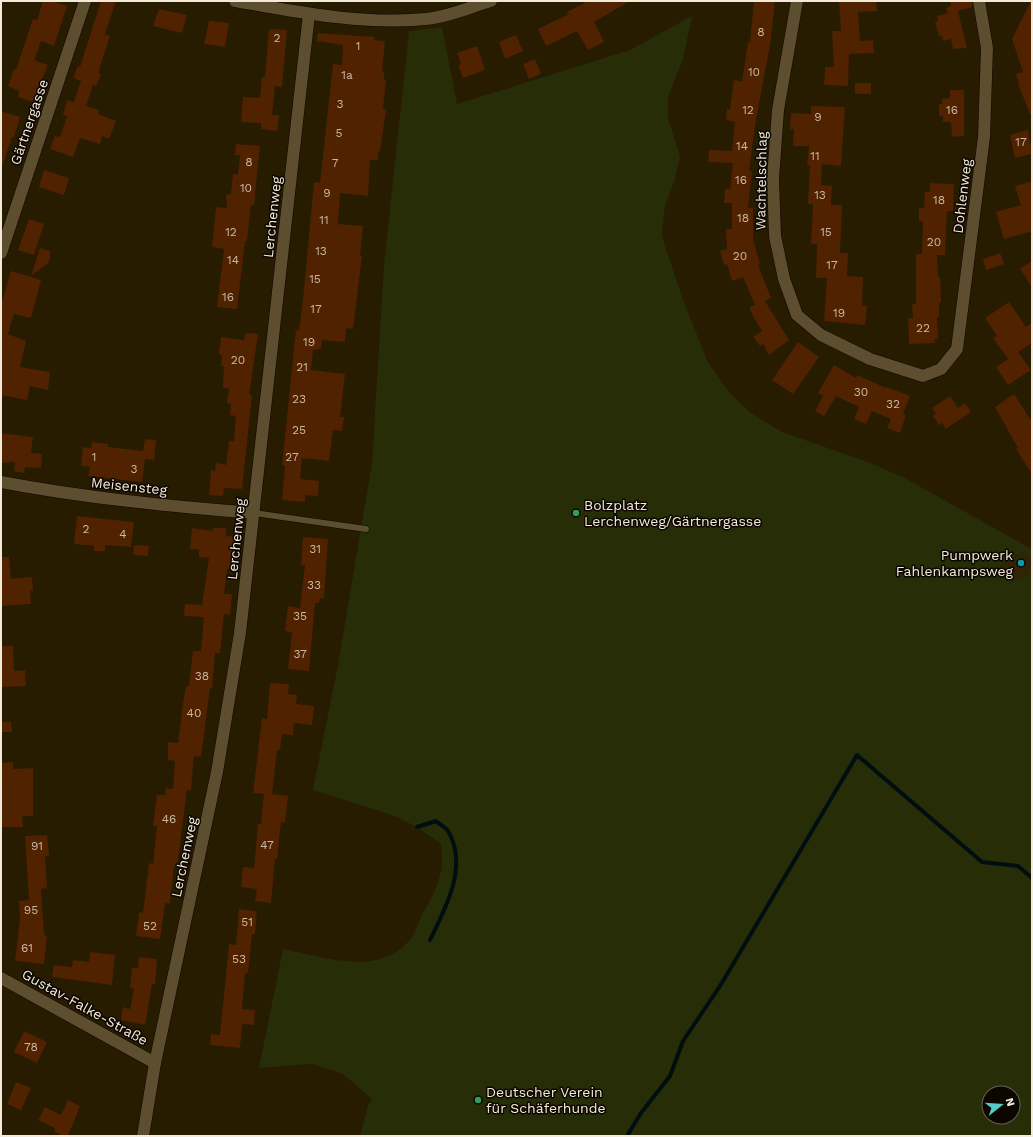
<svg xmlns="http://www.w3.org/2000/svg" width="1033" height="1137" font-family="'Work Sans',sans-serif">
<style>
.built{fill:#312406}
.green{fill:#272d07;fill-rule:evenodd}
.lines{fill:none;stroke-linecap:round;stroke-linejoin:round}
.stream{stroke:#000e10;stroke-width:4}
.building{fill:#502200}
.lane-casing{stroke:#100500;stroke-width:7}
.street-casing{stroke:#100500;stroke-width:13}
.lane{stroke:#5c4e2f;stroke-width:6}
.street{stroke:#5c4e2f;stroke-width:12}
.leisure-dot{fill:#2e9e5b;stroke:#0c0600;stroke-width:1.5}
.culture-dot{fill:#0f9aa8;stroke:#0c0600;stroke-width:1.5}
.labels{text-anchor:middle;stroke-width:3;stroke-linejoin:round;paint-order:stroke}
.number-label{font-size:12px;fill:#cab8a3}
.street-label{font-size:14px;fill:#f3ead9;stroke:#0c0600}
.poi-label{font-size:14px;fill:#f3ead9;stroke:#0c0600;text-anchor:start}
</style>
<rect width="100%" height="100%" fill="#271b00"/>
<!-- built -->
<path class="built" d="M1026,551L1032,562V572L1011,583L1001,564Z"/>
<!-- green -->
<path class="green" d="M692,16L683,59L668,97V118L680,157L674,182L665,206L662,232L664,243L685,305L708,362L728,391L751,413L782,432L868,462L903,477L1032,549V562L1025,551L1001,564L1011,583L1032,572V1136H360L368,1105L372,1099L343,1074L312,1064L259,1068L283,949C321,956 377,977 408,942C415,935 418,922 423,913C437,889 445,872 441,844L417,827L392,815L313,790L338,665L372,463L384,265L409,31L442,27L457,104L630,50ZM989,1093H1013V1117H989Z"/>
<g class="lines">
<!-- stream -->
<g class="stream">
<path d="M417,827L436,821C439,824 445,827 448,831C469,866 445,909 430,940"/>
<path d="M627,1136L641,1113L670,1076L683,1041L720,986L857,755L982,862L1018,866L1032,878"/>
</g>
</g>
<!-- building -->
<g class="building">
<path d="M43,1H52L67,6L54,46L41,41L34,60L48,65L33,102L18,97L19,91L8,86L14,69L16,70L33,19L37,20Z"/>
<path d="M101,1H116L105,34L110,36L98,73L101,74L96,86L93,85L86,106L99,110L98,114L116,121L109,139L102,136L100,144L80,138L73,157L50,149L55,136L60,137L67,116L63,115L67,100L74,102L81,81L73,78L78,66L80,67Z"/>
<path d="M588,1H630L594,22L604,42L588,50L577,31L546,46L538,29L569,14L567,12Z"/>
<path d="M754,1H775L770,45L755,125L749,171H752L748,208H753V239L760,264L758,265L771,298L765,301L789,340L769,355L763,344L760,346L753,337L762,331L754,318L749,307L755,305L743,277L732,281L727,264L724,265L720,251L727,249L726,229H732V203H724L725,189H730L733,163L708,162L709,150L732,151L735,122L726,120L727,109L730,110L734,80L742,82L748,42H750Z"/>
<path d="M839,1H876L877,11L858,12L860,41L873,40L874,53L849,54L848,86L824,85L825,67H834L832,31H841Z"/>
<path d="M950,1H972V7L958,11L967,48L953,49L951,39L943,41L942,36H939L935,22L938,21L937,16L948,13L946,8L951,6Z"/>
<path d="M1031,1L1032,114H1030L1018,84H1019L1016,74L1023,72L1012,39Z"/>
<path d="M159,9L187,15L182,33L153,26Z"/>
<path d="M209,21L229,23L225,47L204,44Z"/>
<path d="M269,29L287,30L282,87L275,86L272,115H279L277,131L261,129V123L241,122L243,97L260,98L262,77H265Z"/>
<path d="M318,33L374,37V40L385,41L382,72H384V79L386,80L383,109H386L380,152H378V160H370L368,196L340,193L338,224L363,226L360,256H362L353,329L346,328L345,342L322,340L321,349L313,350L311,370L345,374L340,417H344L342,431L333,430L329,461L302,458L300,479L319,481L318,496L305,495V502L282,500L285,466L282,465L296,330L299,331L303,299L314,182L320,183L333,64L342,65L343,45L317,41Z"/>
<path d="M516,35L523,51L505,59L499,42Z"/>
<path d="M477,46L485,70L463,78L458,65L461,64L457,53Z"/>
<path d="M535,59L541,74L529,79L523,64Z"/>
<rect x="855" y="83" width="16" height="11"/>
<path d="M950,90H964V136L952,137L951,122H943V116H939V104H942V99L950,98Z"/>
<path d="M811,106L845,107L841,166L822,164L821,185L832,186L831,205H842L840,253H848L847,276L863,277L862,306H867L865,325L824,321L827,278H816L817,244H811L813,204H808L810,165H807L809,146H793L794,129H790L791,113L811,114Z"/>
<path d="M1,111L20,117L14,137H12L3,164H1Z"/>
<path d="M1028,130L1032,154L1015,158L1010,135Z"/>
<path d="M236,144L260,146L254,205H251L247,241H245L237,309L217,307L224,249L212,247L216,207L227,208L226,195L231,194L233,174L238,175L240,155H235Z"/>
<path d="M44,170L69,178L64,195L39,187Z"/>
<path d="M1032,181V233L1029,232L1004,239L996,212L1021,205L1015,186Z"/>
<path d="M930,183L954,184L953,211H947L945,255H937L938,277H940L941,303H939V317H937L938,339H935V343L909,344L908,318H913L912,304H916V254H922L923,221H919V208H924L925,192H930Z"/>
<path d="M29,219L44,224L34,255L18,250Z"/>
<path d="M40,248L50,251V259L48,263L31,276Z"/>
<path d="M1000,253L1004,264L986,270L983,259Z"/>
<path d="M1032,261V287L1020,269Z"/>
<path d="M11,271L41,280L31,318L14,314L8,334L26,341L20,367L50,372L48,390L30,386L27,400L1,395V305Z"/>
<path d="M1009,302L1026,327L1032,323V343L1018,352L1031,370L1008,385L996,367L1008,359L993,338L997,336L985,318Z"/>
<path d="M245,333L258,334L249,395H252L242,489L224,488L223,496L209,495L211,470L215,471L216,463L226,465L229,441H234L236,416L230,415L231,404L227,403L229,388H223L224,366H221L222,355L219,354L221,337L244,340Z"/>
<path d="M798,342L819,357L793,394L772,380Z"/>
<path d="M834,365L856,378L857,375L886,388L887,387L910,396L903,414L906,415L900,433L887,428L891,419L872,411L866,424L854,419L859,407L836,396L824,416L815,411L823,396L818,393Z"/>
<path d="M1014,394L1032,422V474L1016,449L1018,448L995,407Z"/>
<path d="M950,396L958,408L965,403L971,412L946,429L942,423L939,425L933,416L936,414L932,408Z"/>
<path d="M1,433L33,437L31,453L42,454L41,468L25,467L24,473L14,471L15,462L1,463Z"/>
<path d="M145,439L156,440L154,460L145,459L142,482L88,476L90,467L81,466L83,447L91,448L92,442L108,444V447L143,451Z"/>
<path d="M77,516L134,522L131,547L105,545V551H94V546L74,544Z"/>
<path d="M192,528L212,531L213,528H226V536L237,537L234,569H227L224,594H232L230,615L224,614L220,653H215L212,688H210L201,757L194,756L191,790H187L177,867L174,866L170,904L165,903L160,939L136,936L139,912L143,913L149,863L153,864L157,826H153L157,795H165L166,788L173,789L175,761L168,760V742L178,743L183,704L186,686H189L193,651H201L204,617L184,616L185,604L202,605L209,558L199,557V550L190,549Z"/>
<path d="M303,537L328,539L324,598H320L319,603H315L309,671L288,669L292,632L285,631L288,606L300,608L305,565H301Z"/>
<path d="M134,545L149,546L148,556L133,555Z"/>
<path d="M1,557H9L11,579L32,577L33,591H30L31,604L1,606Z"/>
<path d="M1,646H13L14,671L25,670L26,686L1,687Z"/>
<path d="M270,683L289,684L288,694L297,695L296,704L314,706L312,725L294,723L293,735L282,734L280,750H277L272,794L288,796L285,823L281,822L277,859H275L271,903L255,901L257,889L241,887L243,867L254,868L258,824H261L264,794L253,793L262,718L267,719Z"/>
<path d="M1,722H11L12,732H1Z"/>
<path d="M13,762V769L33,768V816H22L23,827H1V763Z"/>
<path d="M47,835L49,856H45L47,888L41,889L44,935L47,936L44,964L15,961L20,919L19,901L29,900L25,836Z"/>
<path d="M239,909L257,911L255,934H252L248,973H245L242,1009L255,1010L254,1025L242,1024L240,1048L210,1045L211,1034L220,1035L229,944L236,945Z"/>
<path d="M90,952L115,955L112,985L52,977L54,965L72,967L73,960L89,962Z"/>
<path d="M139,957L157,959L155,984H152L145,1025L121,1020L123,1007L130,1009L134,989L130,988L132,968H138Z"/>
<path d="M24,1031L47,1042L37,1063L14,1052Z"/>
<path d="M16,1082L31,1088L21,1110L7,1104Z"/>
<path d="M68,1100L80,1106L68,1136H63L54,1131L55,1128L38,1120L45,1107L61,1115Z"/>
</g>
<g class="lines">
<!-- lane casing -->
<g class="lane-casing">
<path id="lane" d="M254,513L366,529"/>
</g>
<!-- street casing -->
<g class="street-casing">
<g id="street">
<path d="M235,1C298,12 362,25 426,19C448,17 470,7 491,1"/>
<path d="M797,1L778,110L773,179L775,236L784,279L797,315L821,335L870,359L923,376L941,369L957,349L984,137L987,48L979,1"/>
<path d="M1,253L85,1"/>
<path d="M1,482C85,498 169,506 254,513"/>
<path d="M1,978L155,1063"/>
<path d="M143,1136L155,1063L217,772L240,633L309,14"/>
</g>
</g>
<!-- lane -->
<use href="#lane" class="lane"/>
<!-- street -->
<use href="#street" class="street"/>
</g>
<!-- markers -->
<g class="leisure-dot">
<circle cx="576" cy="513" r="4"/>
<circle cx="478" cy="1100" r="4"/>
</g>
<circle class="culture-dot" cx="1021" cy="563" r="4"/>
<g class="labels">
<!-- number labels -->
<g class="number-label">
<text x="761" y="36">8</text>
<text x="277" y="42">2</text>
<text x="358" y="50">1</text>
<text x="754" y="76">10</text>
<text x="347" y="79">1a</text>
<text x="340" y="108">3</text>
<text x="748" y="114">12</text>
<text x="952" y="114">16</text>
<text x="818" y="121">9</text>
<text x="339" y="137">5</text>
<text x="1021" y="146">17</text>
<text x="742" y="150">14</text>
<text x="815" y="160">11</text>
<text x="249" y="166">8</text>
<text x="335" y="167">7</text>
<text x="741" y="184">16</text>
<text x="246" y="192">10</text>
<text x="327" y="197">9</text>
<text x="820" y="199">13</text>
<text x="939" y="204">18</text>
<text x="743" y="222">18</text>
<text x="324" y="224">11</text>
<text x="231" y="236">12</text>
<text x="826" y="236">15</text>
<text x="934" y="246">20</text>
<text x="321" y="255">13</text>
<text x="740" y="260">20</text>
<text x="233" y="264">14</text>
<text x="832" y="269">17</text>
<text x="315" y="283">15</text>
<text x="228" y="301">16</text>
<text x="316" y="313">17</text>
<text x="839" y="317">19</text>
<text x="923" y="332">22</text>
<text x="309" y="346">19</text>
<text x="238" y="364">20</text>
<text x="302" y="371">21</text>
<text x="861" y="396">30</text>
<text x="299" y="403">23</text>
<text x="893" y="408">32</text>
<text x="299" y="434">25</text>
<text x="94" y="461">1</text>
<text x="292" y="461">27</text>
<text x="134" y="473">3</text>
<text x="86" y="533">2</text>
<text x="123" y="538">4</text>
<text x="315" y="553">31</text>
<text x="314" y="589">33</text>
<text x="300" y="620">35</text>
<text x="300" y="658">37</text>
<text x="202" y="680">38</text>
<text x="194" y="717">40</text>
<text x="169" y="823">46</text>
<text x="267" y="849">47</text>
<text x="37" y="850">91</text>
<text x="31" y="914">95</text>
<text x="247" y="926">51</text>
<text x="150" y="930">52</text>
<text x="27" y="952">61</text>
<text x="239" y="963">53</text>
<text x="31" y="1051">78</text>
</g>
<!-- street labels -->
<g class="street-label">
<text transform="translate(29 122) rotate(-71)" y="5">Gärtnergasse</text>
<text transform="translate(761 181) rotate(-89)" y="5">Wachtelschlag</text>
<text transform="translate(962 196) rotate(-83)" y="5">Dohlenweg</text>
<text transform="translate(272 217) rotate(-84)" y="5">Lerchenweg</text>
<text transform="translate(129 486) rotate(6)" y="5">Meisensteg</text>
<text transform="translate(236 539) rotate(-84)" y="5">Lerchenweg</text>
<text transform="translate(184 857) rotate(-78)" y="5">Lerchenweg</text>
<text transform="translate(85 1007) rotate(29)" y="5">Gustav-Falke-Straße</text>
</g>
<!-- poi labels -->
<g class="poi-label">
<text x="584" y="510">Bolzplatz<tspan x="584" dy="16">Lerchenweg/Gärtnergasse</tspan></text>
<text x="1013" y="560" text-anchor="end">Pumpwerk<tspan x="1013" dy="16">Fahlenkampsweg</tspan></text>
<text x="486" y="1097">Deutscher Verein<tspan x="486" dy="16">für Schäferhunde</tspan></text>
</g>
</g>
<!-- border -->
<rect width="1033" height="1137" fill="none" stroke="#f3ead9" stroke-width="4"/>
<!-- north arrow -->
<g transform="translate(1001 1105) rotate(73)"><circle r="19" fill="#0c0600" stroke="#686157"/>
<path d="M0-3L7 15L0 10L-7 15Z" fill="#54cdc7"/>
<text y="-6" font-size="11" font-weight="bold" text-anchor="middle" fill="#f3ead9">N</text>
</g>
</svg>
